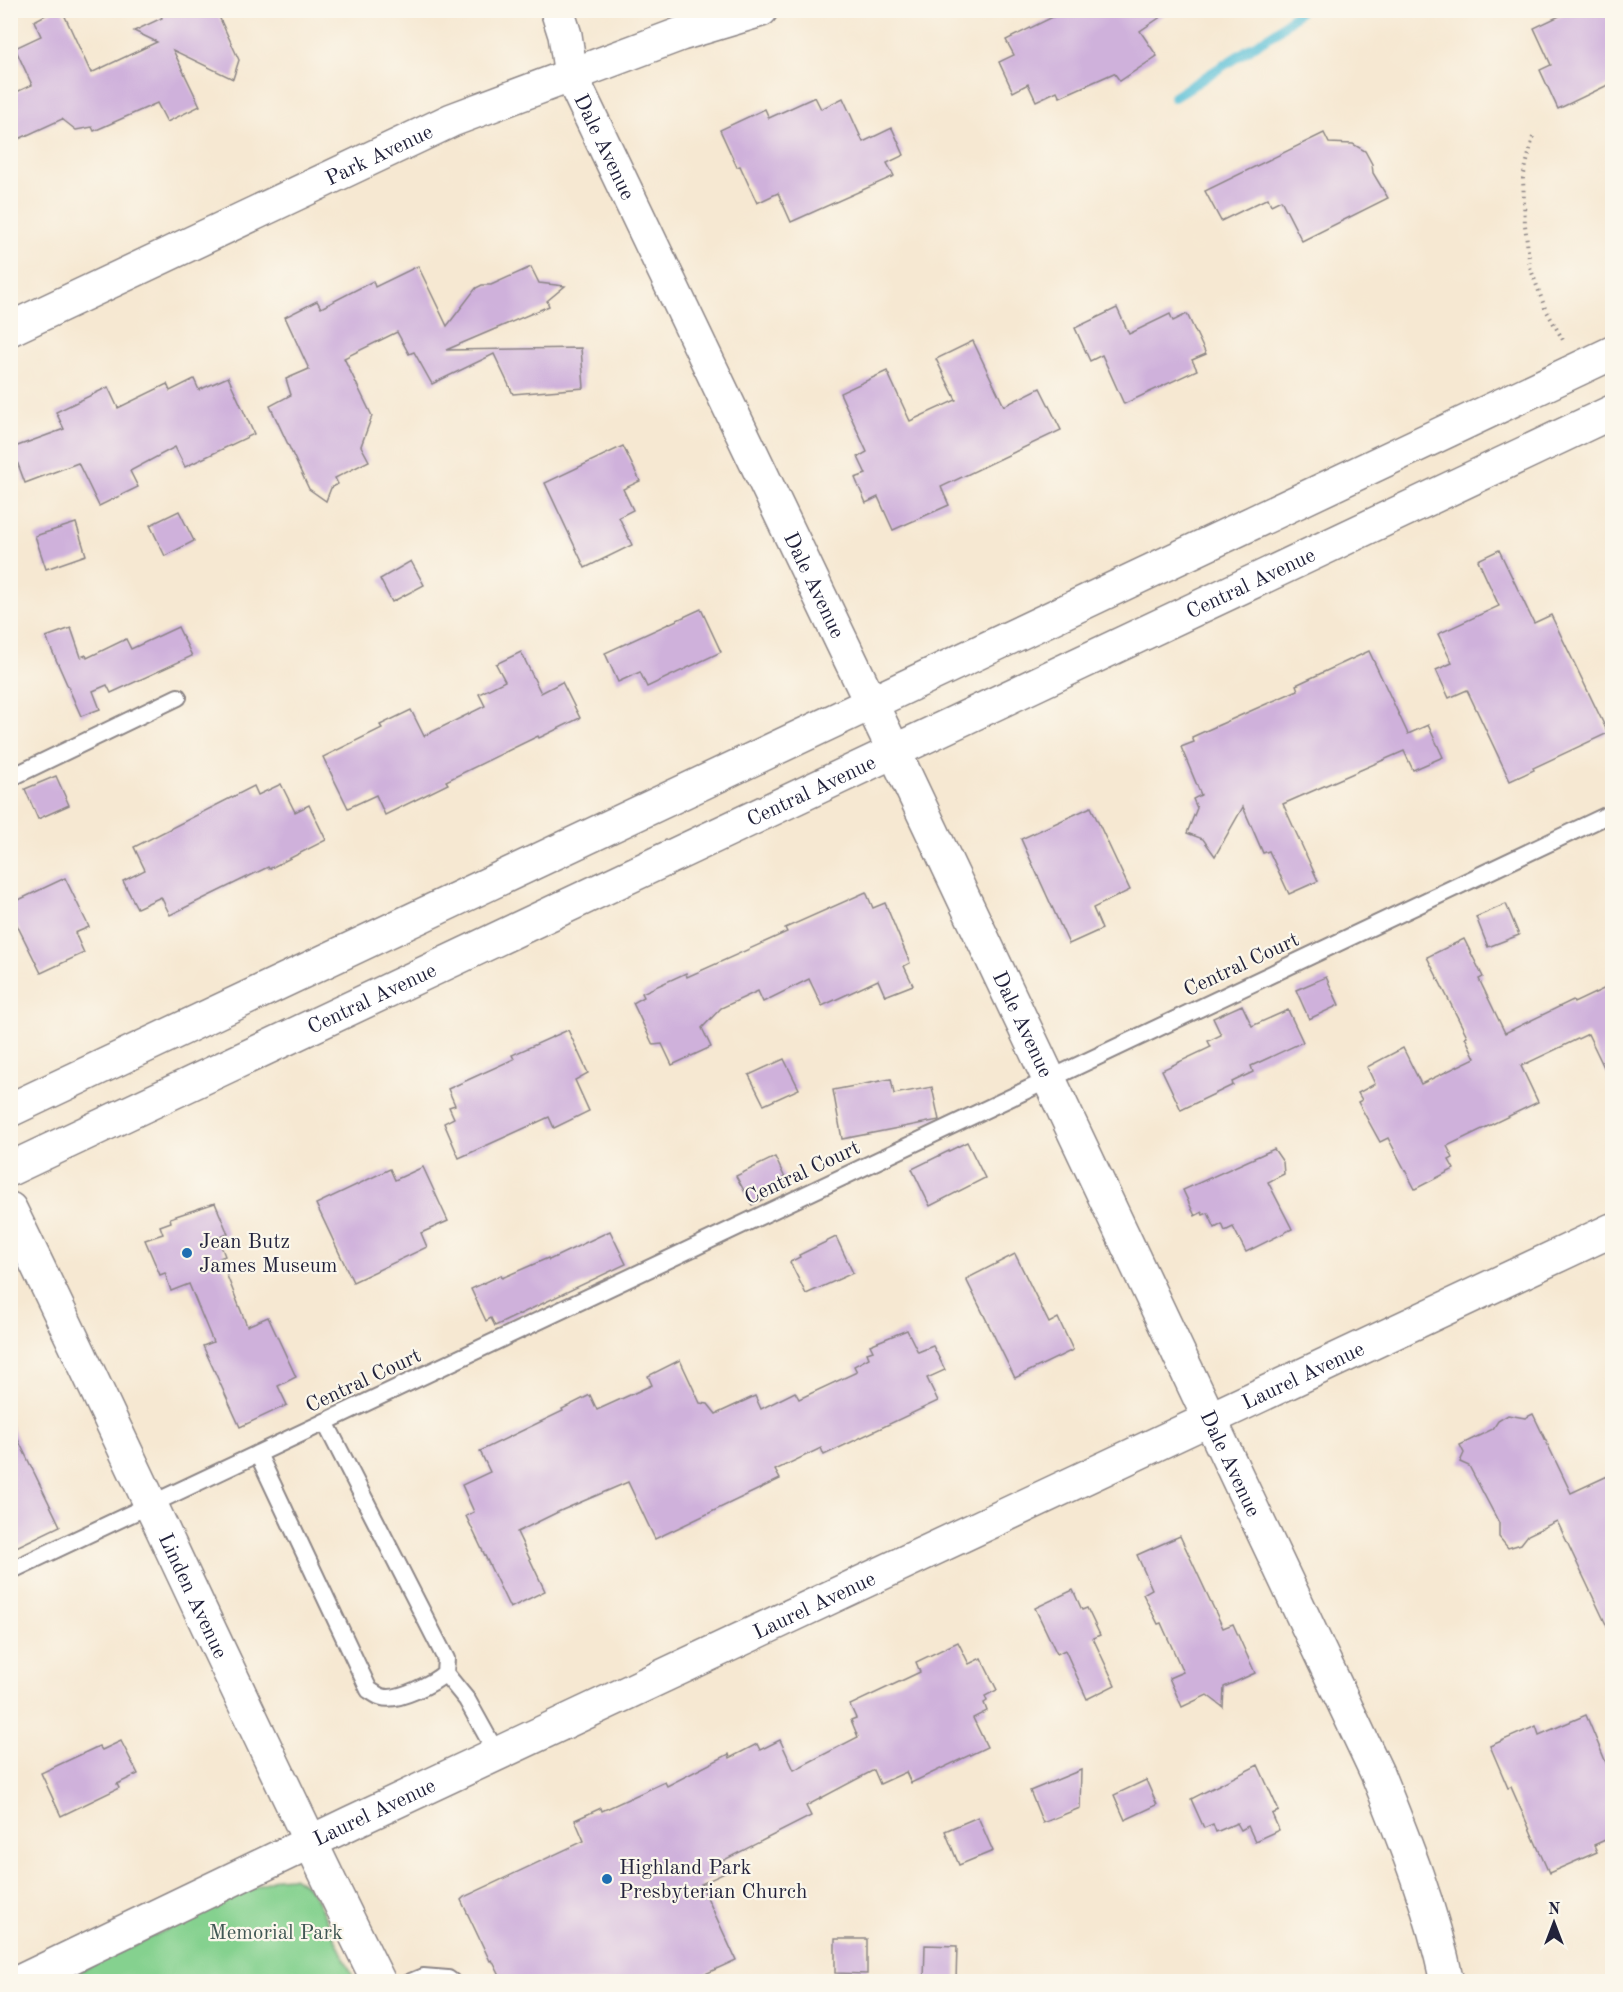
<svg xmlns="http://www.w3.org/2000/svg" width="1623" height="1992" font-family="'Old Standard TT',serif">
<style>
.green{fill:#85d18f;stroke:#547a65;stroke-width:1.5}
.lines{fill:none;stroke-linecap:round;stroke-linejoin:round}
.stream{stroke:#59bfd7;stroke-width:10}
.building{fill:#cfb1db}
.lane-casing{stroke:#8c8586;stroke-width:20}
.street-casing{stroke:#8c8586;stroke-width:36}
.path{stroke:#8c8586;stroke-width:4;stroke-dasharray:1.5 4.5;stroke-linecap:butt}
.lane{stroke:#fff;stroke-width:16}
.street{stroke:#fff;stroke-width:33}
.poi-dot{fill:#1f6fb2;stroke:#fbf7ec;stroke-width:2}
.labels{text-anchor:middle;stroke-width:4.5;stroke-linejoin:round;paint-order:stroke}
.street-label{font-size:21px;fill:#22223b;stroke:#fbf7ec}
.poi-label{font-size:21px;fill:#22223b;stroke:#fbf7ec;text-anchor:start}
.park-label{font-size:21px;fill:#405754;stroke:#fbf7ec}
</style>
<rect width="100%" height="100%" fill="#fbf7ec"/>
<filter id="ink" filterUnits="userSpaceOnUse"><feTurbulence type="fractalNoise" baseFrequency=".0167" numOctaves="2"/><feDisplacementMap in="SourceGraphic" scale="12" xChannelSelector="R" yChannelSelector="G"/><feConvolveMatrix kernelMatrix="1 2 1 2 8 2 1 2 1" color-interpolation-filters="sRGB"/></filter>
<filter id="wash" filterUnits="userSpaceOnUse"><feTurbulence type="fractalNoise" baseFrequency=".008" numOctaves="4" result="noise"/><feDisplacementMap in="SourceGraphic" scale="24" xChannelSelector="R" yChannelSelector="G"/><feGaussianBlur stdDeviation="1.35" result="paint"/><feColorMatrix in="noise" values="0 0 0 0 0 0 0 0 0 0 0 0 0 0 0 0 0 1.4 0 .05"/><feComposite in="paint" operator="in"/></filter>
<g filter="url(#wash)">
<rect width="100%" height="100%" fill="#f6e8d2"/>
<!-- green -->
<path class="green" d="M293,1877L307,1886L315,1896L355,1981L57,1982L260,1885L277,1878Z"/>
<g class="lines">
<!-- stream -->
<path class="stream" d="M1174,97L1276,32L1301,10"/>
</g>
<g id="blocks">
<!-- building -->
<g class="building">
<path d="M55,10H62L91,73L157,42L134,31L162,18L158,10H216L239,60L233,79L173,50L200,106L167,122L157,103L94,131L92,127L76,130L62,119L10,143V95L32,85L15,48L41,36L34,21Z"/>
<path d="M1067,10H1171L1140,31L1157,56L1120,81L1114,73L1060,97L1057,91L1036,101L1028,84L1013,92L999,62L1014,55L1006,40Z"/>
<path d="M1572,10H1605L1612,26V83L1558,109L1540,70L1551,65L1534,28Z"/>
<path d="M815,97L821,109L843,98L863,142L892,128L904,155L887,163L894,176L791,222L778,193L757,203L740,166L737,167L720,130L765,109L769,118Z"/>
<path d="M1324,133L1329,143L1353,144L1365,151L1372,164L1373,173L1388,198L1302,241L1281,200L1271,205L1268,198L1221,221L1205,191Z"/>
<path d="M418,266L447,326L476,288L482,285H491L531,267L539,283L565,286L547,301L549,306L446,350L581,348L584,388L513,394L494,354L432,384L414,352L409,354L397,332L344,358L372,416L361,446L369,461L335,478L338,484L331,488L326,501L309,489L270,406L291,395L286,379L309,369L285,317L317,301L321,308L373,281L375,287Z"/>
<path d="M1117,308L1129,334L1170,314L1173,321L1187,314L1206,354L1192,360L1197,370L1124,404L1102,355L1090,361L1075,328Z"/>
<path d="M973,341L1004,406L1040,388L1061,430L941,487L949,505L893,530L878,497L866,503L855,478L866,474L858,457L867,452L840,393L887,371L910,421L956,400L936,359Z"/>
<path d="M228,377L254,434L185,467L175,447L130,471L138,487L99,506L78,463L25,483L12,448L64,429L56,412L108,387L118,408L167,384L170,391L194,379L199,390Z"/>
<path d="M623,446L640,481L623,489L633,510L619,517L632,545L585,568L545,483Z"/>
<path d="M179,511L194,541L165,556L150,525Z"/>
<path d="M76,523L86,555L46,569L35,536Z"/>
<path d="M1499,550L1534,623L1551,615L1608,733L1533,768L1534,770L1510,781L1467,690L1449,698L1436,670L1452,663L1438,634L1499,606L1478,560Z"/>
<path d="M411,561L424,585L392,602L380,579Z"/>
<path d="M701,609L721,652L647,687L640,672L618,682L605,653Z"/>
<path d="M178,627L192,656L111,693L107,685L93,691L100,709L81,716L46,637L71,628L81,657L86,655L87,658L126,639L131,649Z"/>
<path d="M1369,651L1408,734L1428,725L1443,757L1413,770L1404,751L1283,804L1318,881L1289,894L1269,851L1263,853L1243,807L1215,856L1203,839L1187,833L1197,808L1193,799L1201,795L1181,747L1194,742L1192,737L1298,690L1296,685Z"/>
<path d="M521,652L541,693L562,682L580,718L539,738L538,736L446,781L448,784L385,815L376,795L348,808L323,757L382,728L380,725L411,710L424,736L485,706L479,694L505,681L496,664Z"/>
<path d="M56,776L69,805L38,819L25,789Z"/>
<path d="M281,784L295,812L309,805L326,840L269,869L268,867L170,915L161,897L137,908L123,881L145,870L134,847L254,786L258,795Z"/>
<path d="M1091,807L1130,890L1093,908L1102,929L1069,944L1021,839Z"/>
<path d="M65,878L89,927L75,933L84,953L41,973L10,911V904Z"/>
<path d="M866,892L873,908L885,903L910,963L904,966L913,985L885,996L878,980L822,1006L809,979L763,1002L758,991L721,1008L702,1028L711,1047L672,1065L662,1044L653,1045L633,1003L644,997L642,993L686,973L687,977L787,932L785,928Z"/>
<path d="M1506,904L1519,935L1488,947L1476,917Z"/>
<path d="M1464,939L1483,977L1479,979L1505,1033L1573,1000L1574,1003L1612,985V1084L1588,1034L1521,1066L1538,1102L1447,1146L1453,1158L1449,1160L1454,1169L1415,1189L1388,1138L1380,1142L1358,1102L1362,1100L1358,1093L1375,1084L1367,1067L1403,1048L1421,1084L1475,1058L1465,1037L1467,1036L1427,957Z"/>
<path d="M1326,977L1339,1005L1309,1019L1296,990Z"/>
<path d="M1242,1005L1252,1026L1288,1010L1303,1042L1251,1066L1253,1072L1232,1082L1233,1085L1181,1110L1162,1070L1211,1047L1208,1041L1221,1035L1213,1018Z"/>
<path d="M568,1030L588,1073L575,1080L589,1111L554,1128L549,1117L459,1158L444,1123L454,1118L449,1107L455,1105L448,1089L514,1059L512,1055Z"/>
<path d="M784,1059L799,1089L764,1105L749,1075Z"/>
<path d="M891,1079L894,1094L932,1087L939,1120L842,1139L833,1090Z"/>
<path d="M967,1142L985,1178L930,1206L912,1169Z"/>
<path d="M1274,1149L1283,1162L1284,1174L1268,1182L1292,1229L1246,1252L1233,1227L1225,1231L1222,1224L1215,1228L1208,1213L1203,1215L1202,1212L1195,1216L1183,1190Z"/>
<path d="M775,1157L785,1178V1188L752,1205L736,1176Z"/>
<path d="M423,1167L448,1221L421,1233L427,1247L353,1282L316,1204L390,1169L395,1180Z"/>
<path d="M215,1203L228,1234L218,1238L225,1256L220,1258L247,1326L268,1317L296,1377L278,1386L287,1405L240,1427L203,1346L213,1342L189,1284L171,1291L165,1273L160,1275L145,1240L163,1234L160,1226L171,1222L170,1218Z"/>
<path d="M610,1231L626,1264L495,1326L491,1318L486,1321L471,1289L501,1275L502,1278L548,1258L549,1260Z"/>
<path d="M836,1237L853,1273L806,1294L790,1262L800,1257L799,1255Z"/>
<path d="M1015,1254L1049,1323L1058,1318L1073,1350L1015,1378L966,1279Z"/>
<path d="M907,1330L918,1352L933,1346L945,1370L927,1378L938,1401L824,1455L821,1448L775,1470L780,1479L655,1539L628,1482L560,1511L517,1532L545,1591L510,1608L466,1516L474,1512L462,1485L490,1472L480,1451L563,1411L562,1409L590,1395L597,1410L652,1385L648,1376L680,1360L700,1403L708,1404L716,1414L755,1396L761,1409L795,1392L799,1399L857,1372L854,1366L869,1358L867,1353L873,1351L870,1345Z"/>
<path d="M1533,1414L1571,1493L1612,1474V1637L1557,1521L1528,1535L1521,1544L1508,1548L1499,1537V1523L1469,1466L1460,1462L1464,1453L1460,1445L1493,1429L1498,1421L1508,1415L1525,1418Z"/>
<path d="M10,1423L60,1526L10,1550Z"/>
<path d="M1180,1536L1223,1628L1233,1624L1255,1673L1224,1687L1223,1707L1207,1695L1182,1707L1169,1678L1183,1672L1161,1623L1158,1624L1143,1594L1152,1589L1137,1555Z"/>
<path d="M1073,1590L1082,1610L1087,1608L1100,1635L1093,1638L1115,1685L1087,1699L1065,1650L1057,1654L1035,1608Z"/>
<path d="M958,1642L969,1664L981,1658L997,1690L985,1696L987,1701L984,1703L987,1711L973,1718L987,1747L911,1783L906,1772L880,1784L874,1770L806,1806L811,1816L720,1862L725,1873L701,1884L736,1960L688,1982H503L492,1960L490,1961L461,1900L464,1897L584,1841L575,1820L601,1808L602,1811L665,1782L667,1786L729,1754L730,1758L757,1744L760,1750L780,1740L794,1770L858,1737L851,1720L856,1718L850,1705L920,1672L916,1662Z"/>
<path d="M1586,1715L1612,1777V1837L1594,1845L1597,1852L1549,1873L1511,1787L1508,1788L1490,1746L1536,1726L1539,1735Z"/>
<path d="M121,1741L138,1774L117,1784L119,1788L61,1816L41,1773L99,1746L102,1750Z"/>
<path d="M1258,1765L1279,1811L1272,1814L1279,1830L1255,1841L1248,1826L1241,1830L1237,1823L1216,1832L1213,1824L1204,1828L1191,1799Z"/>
<path d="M1081,1770L1080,1808L1043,1823L1030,1791Z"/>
<path d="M1146,1780L1157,1805L1125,1820L1114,1795Z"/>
<path d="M978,1817L993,1851L959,1865L945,1831Z"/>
<path d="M835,1939H867V1974L835,1973Z"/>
<path d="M925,1945L957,1946L956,1981H924Z"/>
</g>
</g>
</g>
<g filter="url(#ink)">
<use href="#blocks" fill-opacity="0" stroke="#8c8586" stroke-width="1.5"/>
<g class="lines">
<!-- lane casing -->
<g class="lane-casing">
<g id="lane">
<path d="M10,778L178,697"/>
<path d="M258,1454L369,1690C373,1692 377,1696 382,1697C397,1702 434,1683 445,1673L446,1659L325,1422"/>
<path d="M10,1571L1612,813"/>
<path d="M445,1673L467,1700L497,1754"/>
<path d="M411,1982L423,1977L448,1979L452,1982"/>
</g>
</g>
<!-- street casing -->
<g class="street-casing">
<g id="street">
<path id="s1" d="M557,10L565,35L571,76L894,751L1377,1773C1405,1842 1432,1909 1447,1982"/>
<path id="s2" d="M10,329L452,120L681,34L761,10"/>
<path d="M10,1110L1612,353"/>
<path id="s3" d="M10,1169L1612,412"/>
<path id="s4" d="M10,1209C135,1465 251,1726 379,1982"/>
<path id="s5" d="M19,1982L350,1823L1612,1230"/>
</g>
</g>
<!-- path -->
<path class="path" d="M1533,137L1523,178L1525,225L1530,267L1545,308L1563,340"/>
<!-- lane -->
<use href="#lane" class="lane"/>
<!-- street -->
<use href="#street" class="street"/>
</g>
</g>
<!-- markers -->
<g class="poi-dot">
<circle cx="187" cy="1253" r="6"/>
<circle cx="607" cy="1879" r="6"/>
</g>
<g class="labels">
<!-- street labels -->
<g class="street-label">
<text dy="7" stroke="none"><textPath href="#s1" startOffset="146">Dale Avenue</textPath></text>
<text dy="7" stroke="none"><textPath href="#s2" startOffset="408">Park Avenue</textPath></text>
<text dy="7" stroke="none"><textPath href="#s3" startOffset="1372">Central Avenue</textPath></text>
<text dy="7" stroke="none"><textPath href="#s1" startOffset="632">Dale Avenue</textPath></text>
<text dy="7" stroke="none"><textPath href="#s3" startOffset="886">Central Avenue</textPath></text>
<text transform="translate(1241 964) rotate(-25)" y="7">Central Court</text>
<text dy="7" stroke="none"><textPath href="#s3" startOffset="400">Central Avenue</textPath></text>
<text dy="7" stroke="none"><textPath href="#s1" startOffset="1118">Dale Avenue</textPath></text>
<text transform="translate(802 1172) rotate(-25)" y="7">Central Court</text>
<text dy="7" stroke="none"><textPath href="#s5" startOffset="1420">Laurel Avenue</textPath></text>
<text transform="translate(363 1380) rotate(-25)" y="7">Central Court</text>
<text dy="7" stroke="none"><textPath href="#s1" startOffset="1604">Dale Avenue</textPath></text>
<text dy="7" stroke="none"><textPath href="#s4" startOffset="428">Linden Avenue</textPath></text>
<text dy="7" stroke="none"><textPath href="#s5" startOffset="880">Laurel Avenue</textPath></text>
<text dy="7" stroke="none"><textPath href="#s5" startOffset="394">Laurel Avenue</textPath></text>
</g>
<!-- poi labels -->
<g class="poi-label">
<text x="199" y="1248">Jean Butz<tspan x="199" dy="24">James Museum</tspan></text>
<text x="619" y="1874">Highland Park<tspan x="619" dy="24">Presbyterian Church</tspan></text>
</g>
<!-- park labels -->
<g class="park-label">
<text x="276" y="1939">Memorial Park</text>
</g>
</g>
<!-- margin -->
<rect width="1623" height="1992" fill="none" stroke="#fbf7ec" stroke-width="36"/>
<!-- north arrow -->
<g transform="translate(1554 1923)" stroke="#fbf7ec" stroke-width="4.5" paint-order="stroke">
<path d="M0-4.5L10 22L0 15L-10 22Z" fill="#22223b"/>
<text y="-9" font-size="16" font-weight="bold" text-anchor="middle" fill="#22223b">N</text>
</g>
</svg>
